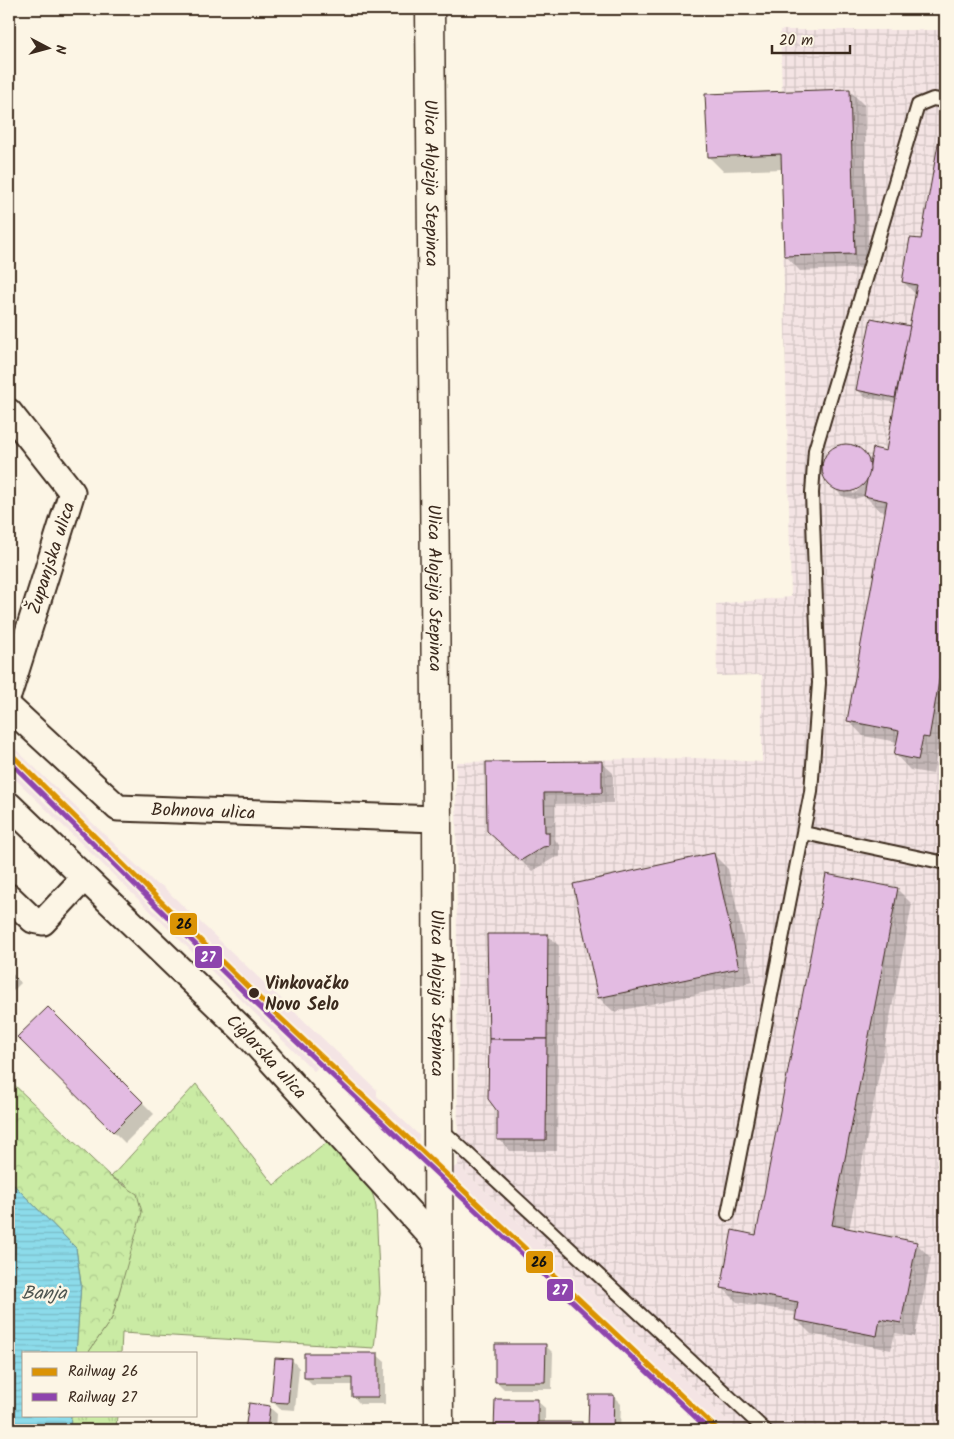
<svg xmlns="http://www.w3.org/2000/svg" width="954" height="1439" font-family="Kalam,sans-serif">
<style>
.built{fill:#f4e4e4}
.industrial{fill:url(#industrial-grid)}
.grass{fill:url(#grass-tufts);stroke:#828a61}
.forest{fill:url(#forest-crowns);stroke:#828a61}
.water{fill:url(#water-rules);stroke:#6c9498}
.shadow{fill:#0003;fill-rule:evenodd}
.building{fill:#e3bbe2;stroke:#3b2a1e}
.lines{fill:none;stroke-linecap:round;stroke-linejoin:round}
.service-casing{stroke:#3b2a1e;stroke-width:16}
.minor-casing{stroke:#3b2a1e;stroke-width:29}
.secondary-casing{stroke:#3b2a1e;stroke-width:31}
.service{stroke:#fcf5e5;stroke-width:12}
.minor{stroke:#fcf5e5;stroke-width:25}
.secondary{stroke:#fcf5e5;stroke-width:28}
.rail-1-casing{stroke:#fcf5e5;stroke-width:9}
.rail-2-casing{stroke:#fcf5e5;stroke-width:9}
.rail-1{stroke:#db9304;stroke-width:5}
.rail-2{stroke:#8e44ad;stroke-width:5}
.stop-dot{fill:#3b2a1e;stroke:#fcf5e5;stroke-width:2}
.labels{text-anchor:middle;stroke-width:5;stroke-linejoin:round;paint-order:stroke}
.street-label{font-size:18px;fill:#3b2a1e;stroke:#fcf5e5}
.stop-label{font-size:18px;font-weight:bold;fill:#3b2a1e;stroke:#fcf5e5;text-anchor:start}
.water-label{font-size:19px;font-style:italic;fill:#4f5651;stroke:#fcf5e5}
.line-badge{stroke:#fcf5e5;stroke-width:2}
.badge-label{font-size:14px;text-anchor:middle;font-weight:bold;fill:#fff}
.pale-badge-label{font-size:14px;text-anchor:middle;font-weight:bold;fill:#111}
</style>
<defs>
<pattern id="industrial-grid" width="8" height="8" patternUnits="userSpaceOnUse" patternTransform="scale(1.25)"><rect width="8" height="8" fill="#f4e4e4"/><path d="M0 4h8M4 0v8" fill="none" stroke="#d2c4c3"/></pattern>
<pattern id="grass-tufts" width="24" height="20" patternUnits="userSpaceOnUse" patternTransform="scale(1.25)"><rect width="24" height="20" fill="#caeba4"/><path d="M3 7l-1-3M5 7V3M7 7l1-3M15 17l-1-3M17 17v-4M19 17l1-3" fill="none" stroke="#aeca8d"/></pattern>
<pattern id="forest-crowns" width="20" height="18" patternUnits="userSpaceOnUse" patternTransform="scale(1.25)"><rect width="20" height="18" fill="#caeba4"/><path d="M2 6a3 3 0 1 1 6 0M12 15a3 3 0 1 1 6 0" fill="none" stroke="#aeca8d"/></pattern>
<pattern id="water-rules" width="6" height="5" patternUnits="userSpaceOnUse" patternTransform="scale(1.25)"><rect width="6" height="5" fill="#8cdbea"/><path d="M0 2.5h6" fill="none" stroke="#7abcc8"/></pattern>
</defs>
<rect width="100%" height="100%" fill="#fcf5e5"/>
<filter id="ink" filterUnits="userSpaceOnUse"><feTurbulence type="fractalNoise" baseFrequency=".02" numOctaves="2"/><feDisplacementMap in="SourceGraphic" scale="10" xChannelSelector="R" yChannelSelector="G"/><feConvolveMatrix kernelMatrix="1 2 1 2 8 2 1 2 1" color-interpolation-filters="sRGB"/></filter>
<g filter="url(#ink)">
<!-- built -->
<g class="built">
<path d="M9,743L157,885H161L377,1090V1096L419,1135L417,1155L323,1063L314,1071L9,773Z"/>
<path d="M458,1165L738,1430H711L449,1184L453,1168Z"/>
</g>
<!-- industrial -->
<path class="industrial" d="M780,30H945V1430H738L458,1165L456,762L696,758L762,762V675L717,676L716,604L791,597L781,155L708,157L705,94L782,91Z"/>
<!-- grass -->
<g class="grass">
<path d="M196,1084L274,1185L336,1135C352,1158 371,1179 376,1207L380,1294L374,1348L122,1333L121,1353H88L112,1318L125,1270L126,1185L111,1177Z"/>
<path d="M71,1415H117L116,1430H70Z"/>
</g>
<!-- forest -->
<path class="forest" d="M9,1080L111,1177L137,1194L142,1212L112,1318L88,1353H76L81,1284L76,1248L9,1180Z"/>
<!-- water -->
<path class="water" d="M9,1180L76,1248L81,1284L76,1353H24V1415H71L70,1430H9Z"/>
<!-- shadow -->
<g class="shadow">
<path d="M849,90L864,105L869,268L800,271L786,256L782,169L723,171L709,157Z"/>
<path d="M942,129H945V739L943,752L937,751L933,774L910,770L896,755L898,742L863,736L849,721L887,512L880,511L865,496L854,499L842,496L826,480L822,468L825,457L833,448L844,444L855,446L872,461L887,452L896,403L865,397L857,389L910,327L916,295L904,282L922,241ZM868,478V481L854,494L852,492Z"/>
<path d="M601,762L613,773V803L555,804V840L560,845V857L554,858L532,871L500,842L488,763Z"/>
<path d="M713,854L728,869L753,982L614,1012L599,998L575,885Z"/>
<path d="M897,889L912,904L849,1230L916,1243L931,1258L915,1337L895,1333L891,1350L811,1334L797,1320L798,1313L737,1302L722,1287L757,1237Z"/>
<path d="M488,935H548L559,946L557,1151H510L499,1139V1110L489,1098Z"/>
<path d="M9,970L21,983L9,995Z"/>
<path d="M48,1008L154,1114L125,1143L19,1037Z"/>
<path d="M545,1345L553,1353L552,1389H504L496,1381Z"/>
<path d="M377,1355L385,1362V1404H360L353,1396V1385H312L305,1378Z"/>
<path d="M292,1360L299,1368L295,1410L280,1409L272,1401Z"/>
<path d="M590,1396H613L621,1404L620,1430H590Z"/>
<path d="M496,1400L537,1401L545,1408V1423H581L588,1430H496Z"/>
<path d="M250,1404L269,1407L277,1414L276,1430H246Z"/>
<path d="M326,1424L364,1427L366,1430H325Z"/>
</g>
<!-- building -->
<g class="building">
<path d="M850,89L855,254L784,256L781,154L708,157L705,94Z"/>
<path d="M941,127L945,128V647L929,738L923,737L918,760L894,755L899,731L847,721L887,501L864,496L873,448L886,451L917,285L902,282L910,238L921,239Z"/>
<path d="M871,318L910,326L895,398L856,390Z"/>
<circle cx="846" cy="468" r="24"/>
<path d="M602,761V793H544L545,832H549V846L543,847L520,861L487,831L486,762Z"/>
<path d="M714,853L739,968L598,998L573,884Z"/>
<path d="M826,874L898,888L832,1225L917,1242L901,1323L880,1319L877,1336L795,1320L798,1302L721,1288L732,1230L756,1235Z"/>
<path d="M487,934H548L547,1039H489Z"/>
<path d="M48,1007L143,1102L113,1132L17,1037Z"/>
<path d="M489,1039H547L546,1140H497V1111L488,1099Z"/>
<path d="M495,1344H546L545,1382H495Z"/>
<path d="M304,1353H378V1397H352V1378H304Z"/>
<path d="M275,1358L292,1359L288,1403L271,1402Z"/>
<path d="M589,1395H614L613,1430H588Z"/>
<path d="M495,1399H538V1430H494Z"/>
<path d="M249,1403L270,1406L267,1430H245Z"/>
<rect x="538" y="1422" width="44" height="8"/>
<path d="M325,1423L364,1426V1430H324Z"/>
</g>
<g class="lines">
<!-- service casing -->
<g class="service-casing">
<g id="service">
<path d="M804,833L945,863"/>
<path d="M439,1127L765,1430"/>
<path d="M728,1214L811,792L819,683L812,493L815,450L918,105L933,99L945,101"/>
</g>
</g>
<!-- minor casing -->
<g class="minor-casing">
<g id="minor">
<path d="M9,412L72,492L9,693"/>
<path id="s1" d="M9,707L118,808L437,819"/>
<path id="s2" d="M9,805L245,1032L438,1244"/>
<path d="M9,897L33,920L43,922L84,878"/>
</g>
</g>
<!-- secondary casing -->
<g class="secondary-casing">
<g id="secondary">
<path id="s3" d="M430,9L437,819L439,1430"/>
</g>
</g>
<!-- service -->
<use href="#service" class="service"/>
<!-- minor -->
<use href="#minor" class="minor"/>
<!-- secondary -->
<use href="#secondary" class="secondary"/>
<!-- rail-1 casing -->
<g class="rail-1-casing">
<path id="rail-1" d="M9,752L254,993L718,1430"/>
</g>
<!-- rail-2 casing -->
<g class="rail-2-casing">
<path id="rail-2" d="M9,761L250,998L709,1430"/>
</g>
<!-- rail-1 -->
<use href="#rail-1" class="rail-1"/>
<!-- rail-2 -->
<use href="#rail-2" class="rail-2"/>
</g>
</g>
<!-- markers -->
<circle class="stop-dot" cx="254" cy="993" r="6"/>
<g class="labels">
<!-- street labels -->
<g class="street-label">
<text dy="6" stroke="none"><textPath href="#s3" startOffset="174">Ulica Alojzija Stepinca</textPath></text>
<text transform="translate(51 558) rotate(-72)" y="6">Županjska ulica</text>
<text dy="6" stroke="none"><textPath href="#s3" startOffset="579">Ulica Alojzija Stepinca</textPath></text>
<text dy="6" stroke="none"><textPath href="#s1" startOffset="234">Bohnova ulica</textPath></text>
<text dy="6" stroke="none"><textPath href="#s3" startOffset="984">Ulica Alojzija Stepinca</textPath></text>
<text dy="6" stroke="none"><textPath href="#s2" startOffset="360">Ciglarska ulica</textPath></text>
</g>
<!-- stop labels -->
<g class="stop-label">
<text x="265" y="989">Vinkovačko<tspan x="265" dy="21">Novo Selo</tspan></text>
</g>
<!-- water labels -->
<g class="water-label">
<text x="44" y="1299">Banja</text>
</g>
</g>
<g class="line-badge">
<rect x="169" y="912" width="29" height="24" rx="5" fill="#db9304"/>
<rect x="194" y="945" width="29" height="24" rx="5" fill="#8e44ad"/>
<rect x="525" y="1250" width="29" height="24" rx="5" fill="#db9304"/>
<rect x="546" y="1278" width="28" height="24" rx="5" fill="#8e44ad"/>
</g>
<g class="badge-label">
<text x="208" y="962">27</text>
<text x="560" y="1295">27</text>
</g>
<g class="pale-badge-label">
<text x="184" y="929">26</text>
<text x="539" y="1267">26</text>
</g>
<!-- margin -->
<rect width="954" height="1439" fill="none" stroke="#fcf5e5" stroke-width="30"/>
<rect x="15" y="15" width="924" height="1409" fill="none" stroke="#3b2a1e" stroke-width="2" filter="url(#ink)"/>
<!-- legend -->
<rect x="22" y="1352" width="175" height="65" fill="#fcf5e5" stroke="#afa495"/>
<rect x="32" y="1368" width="25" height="8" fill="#db9304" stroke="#afa495"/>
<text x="68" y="1376" font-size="15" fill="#3b2a1e">Railway 26</text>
<rect x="32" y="1393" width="25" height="8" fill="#8e44ad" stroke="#afa495"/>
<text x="68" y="1402" font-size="15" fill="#3b2a1e">Railway 27</text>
<!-- north arrow -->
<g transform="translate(48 48) rotate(96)" stroke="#fcf5e5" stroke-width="4" paint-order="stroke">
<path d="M0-4L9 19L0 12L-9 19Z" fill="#3b2a1e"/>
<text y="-8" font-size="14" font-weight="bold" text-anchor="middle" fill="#3b2a1e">N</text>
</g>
<!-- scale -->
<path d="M772 45v8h78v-8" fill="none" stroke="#3b2a1e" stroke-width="2.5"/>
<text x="779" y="45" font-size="15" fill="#3b2a1e" stroke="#fcf5e5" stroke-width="4" paint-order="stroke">20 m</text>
</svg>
